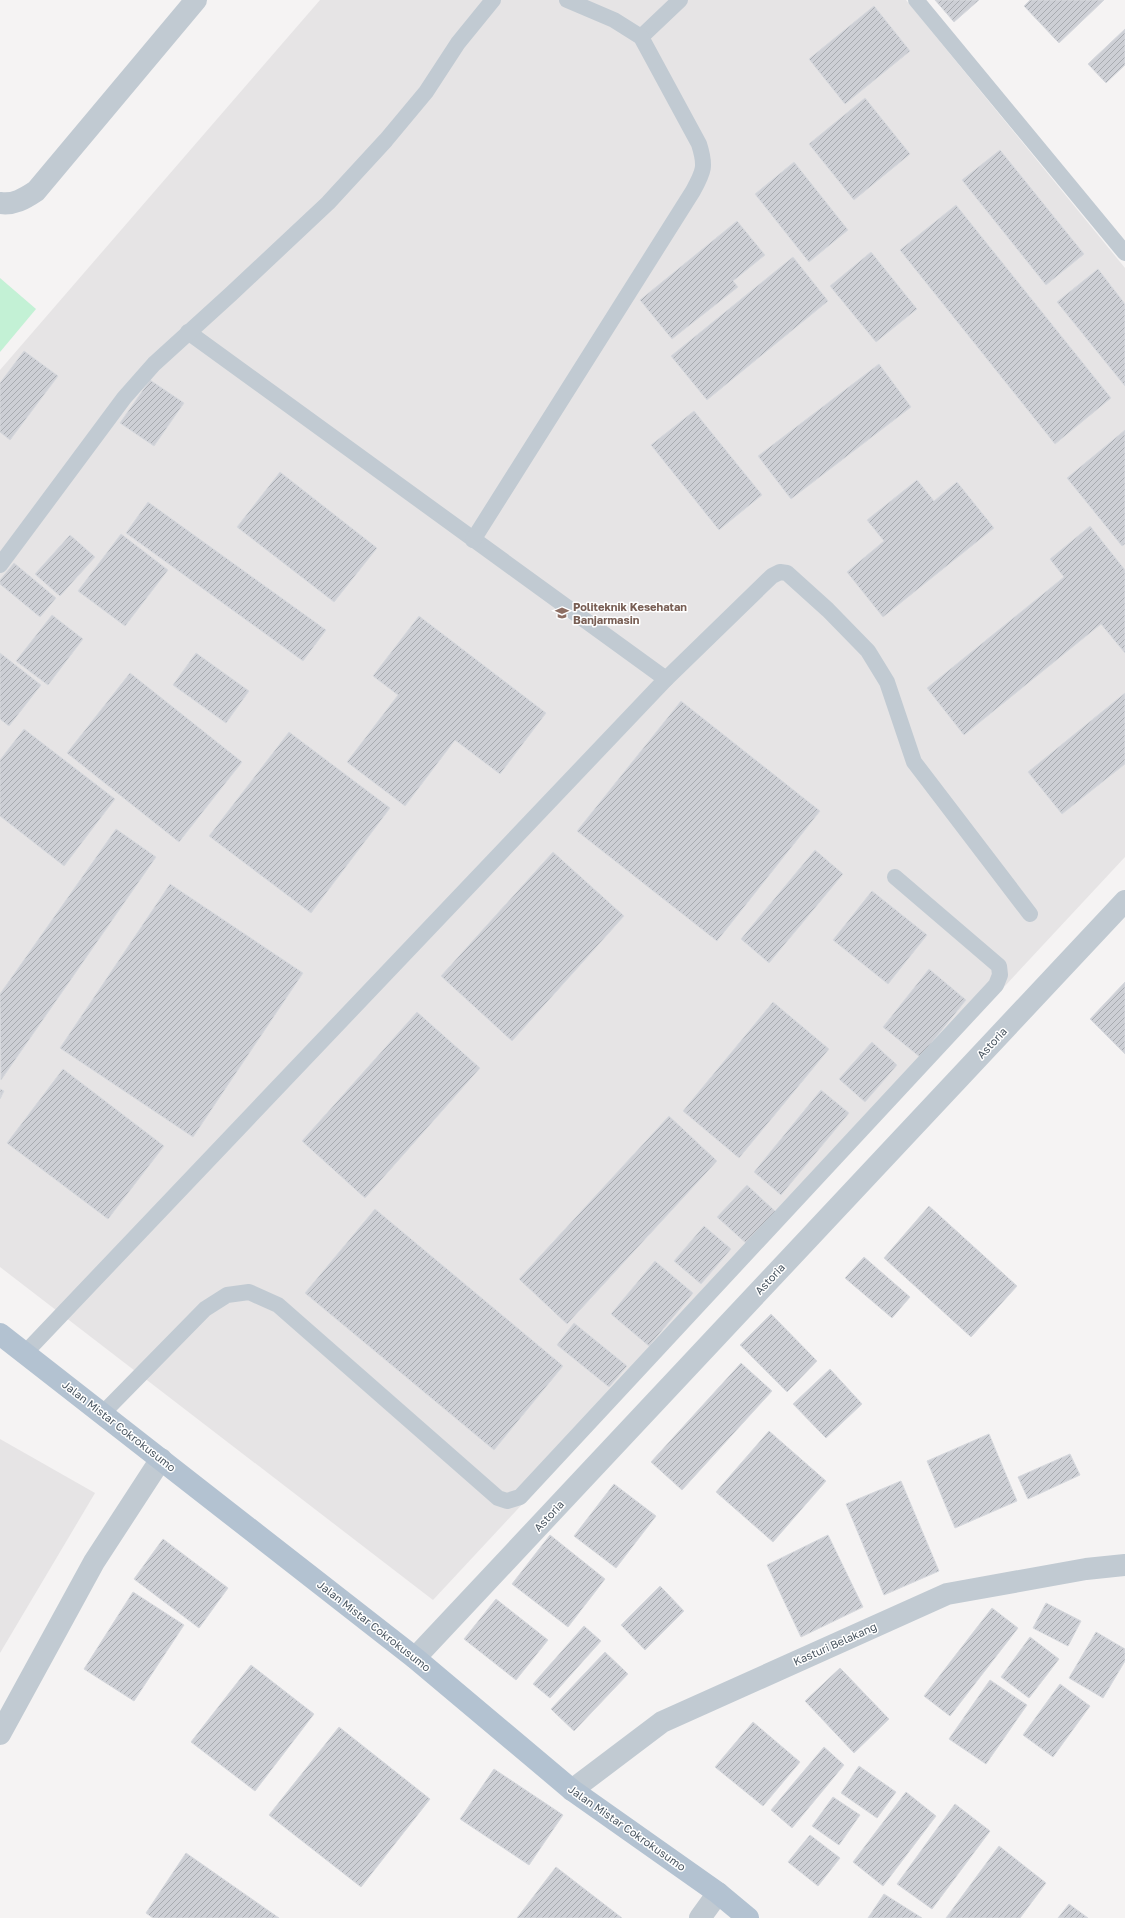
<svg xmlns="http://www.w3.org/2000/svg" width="1125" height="1918" font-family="'Golos Text',sans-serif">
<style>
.education{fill:#e6e4e5}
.pitch{fill:#c3f1d5}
.building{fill:url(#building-hatch);stroke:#d7d9de}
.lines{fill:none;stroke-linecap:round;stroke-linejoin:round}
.lane{stroke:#c1cad2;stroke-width:16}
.street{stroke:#c1cad2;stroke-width:22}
.primary{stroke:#b3c2d1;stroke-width:22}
.labels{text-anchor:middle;stroke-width:3;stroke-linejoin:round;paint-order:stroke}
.education-label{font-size:11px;font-weight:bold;fill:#785e54;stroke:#fff;text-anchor:start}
.street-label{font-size:11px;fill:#4a5661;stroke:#fff}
</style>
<defs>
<pattern id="building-hatch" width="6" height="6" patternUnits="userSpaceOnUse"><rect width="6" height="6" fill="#cdcfd5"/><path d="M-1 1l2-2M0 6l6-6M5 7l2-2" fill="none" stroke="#a8abb0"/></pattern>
</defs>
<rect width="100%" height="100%" fill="#f5f3f3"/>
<!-- education -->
<g class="education">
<path d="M320,0H906L1125,268V857L433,1600L0,1267V370Z"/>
<path d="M0,1439L95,1493L0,1653Z"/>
</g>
<!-- pitch -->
<path class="pitch" d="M0,278L36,309L0,352Z"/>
<!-- building -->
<g class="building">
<path d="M935,0H979L954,22Z"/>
<path d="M1030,0H1104L1059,43L1024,6Z"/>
<path d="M874,6L910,51L845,104L809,59Z"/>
<path d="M1125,29V65L1106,83L1088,64Z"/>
<path d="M865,98L910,154L854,200L809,144Z"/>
<path d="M1000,150L1084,254L1046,285L962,180Z"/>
<path d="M794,162L848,230L809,262L755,194Z"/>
<path d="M956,205L1111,398L1055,444L900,250Z"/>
<path d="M737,221L765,255L733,281L738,287L672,339L640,300Z"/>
<path d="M871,252L917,309L876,342L830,286Z"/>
<path d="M793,257L828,301L707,400L671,356Z"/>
<path d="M1098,269L1125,304V386L1057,302Z"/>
<path d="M24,351L58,376L10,440L0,432V383Z"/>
<path d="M879,364L911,407L791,499L758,456Z"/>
<path d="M150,380L184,403L154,446L120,423Z"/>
<path d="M694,411L762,495L719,530L651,445Z"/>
<path d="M1125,430V544L1122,546L1067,478Z"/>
<path d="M280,472L377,548L334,602L237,527Z"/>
<path d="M917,480L934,501L957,482L994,528L883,617L847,572L884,541L867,520Z"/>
<path d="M148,502L326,630L303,661L126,533Z"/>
<path d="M1090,526L1125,570V653L1101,624L964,735L927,688L1064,577L1050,559Z"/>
<path d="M121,534L168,570L125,626L78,591Z"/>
<path d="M70,535L95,557L60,596L35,574Z"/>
<path d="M14,563L56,598L40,617L0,584V580Z"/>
<path d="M52,615L83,639L48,685L16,661Z"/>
<path d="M419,616L546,713L500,774L455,740L405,806L347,762L398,695L373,676Z"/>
<path d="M0,653L41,685L9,726L0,719Z"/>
<path d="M196,653L249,691L226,723L173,685Z"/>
<path d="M130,673L242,762L179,842L67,753Z"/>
<path d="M1125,693V764L1062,814L1028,772Z"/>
<path d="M681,701L820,811L717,941L577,831Z"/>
<path d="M24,729L115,799L64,866L0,816V760Z"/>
<path d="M289,732L390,808L311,913L209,836Z"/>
<path d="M116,829L156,857L1,1080L0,994Z"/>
<path d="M815,850L843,874L769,963L741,939Z"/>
<path d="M553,852L624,916L512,1041L441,976Z"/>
<path d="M170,884L303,973L193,1137L60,1048Z"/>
<path d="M872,891L927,935L888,984L833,940Z"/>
<path d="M929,969L966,1000L920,1057L883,1027Z"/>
<path d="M1125,982V1054L1090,1019Z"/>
<path d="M773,1002L829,1049L739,1158L683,1111Z"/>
<path d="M417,1012L480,1068L365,1198L302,1141Z"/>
<path d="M872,1042L897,1065L865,1102L839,1079Z"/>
<path d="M63,1069L164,1146L108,1219L7,1143Z"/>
<path d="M0,1089L4,1091L0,1099Z"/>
<path d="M821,1090L849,1113L781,1195L754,1172Z"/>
<path d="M669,1116L717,1161L567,1324L519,1279Z"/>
<path d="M747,1185L776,1212L747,1244L717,1217Z"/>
<path d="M929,1206L1017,1286L971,1337L884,1258Z"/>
<path d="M375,1209L563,1366L494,1450L305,1293Z"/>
<path d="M704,1226L731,1249L701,1284L674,1261Z"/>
<path d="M864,1257L910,1297L892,1318L845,1278Z"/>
<path d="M655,1261L693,1293L649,1346L611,1314Z"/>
<path d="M771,1314L817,1361L787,1392L740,1345Z"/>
<path d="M574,1323L627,1366L609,1387L557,1345Z"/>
<path d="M741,1363L772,1391L682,1490L651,1462Z"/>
<path d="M830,1369L862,1404L826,1438L793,1404Z"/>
<path d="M769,1431L826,1481L773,1542L716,1492Z"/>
<path d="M989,1434L1017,1501L955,1528L927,1461Z"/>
<path d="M1070,1454L1080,1475L1028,1499L1018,1477Z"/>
<path d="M901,1481L939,1571L884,1595L846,1504Z"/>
<path d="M614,1484L656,1516L616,1568L574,1536Z"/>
<path d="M550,1535L605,1579L568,1627L512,1584Z"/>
<path d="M828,1535L863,1607L801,1637L767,1565Z"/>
<path d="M163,1539L228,1588L199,1628L134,1579Z"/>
<path d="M660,1586L684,1611L645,1650L621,1625Z"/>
<path d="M133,1592L184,1625L134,1701L84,1669Z"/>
<path d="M496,1599L548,1640L516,1680L464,1639Z"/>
<path d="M1046,1603L1081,1621L1068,1646L1033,1628Z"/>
<path d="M992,1608L1018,1628L950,1716L924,1696Z"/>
<path d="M584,1626L601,1641L550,1698L533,1684Z"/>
<path d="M1096,1632L1125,1649V1661L1103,1698L1069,1678Z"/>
<path d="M1030,1637L1059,1659L1029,1698L1001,1677Z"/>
<path d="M605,1652L628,1674L574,1731L551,1709Z"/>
<path d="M251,1665L314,1714L255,1791L191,1742Z"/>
<path d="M840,1668L889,1719L854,1753L805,1701Z"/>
<path d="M990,1680L1027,1705L986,1764L949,1739Z"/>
<path d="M1060,1684L1090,1706L1053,1757L1023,1735Z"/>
<path d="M753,1722L800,1762L763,1806L715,1767Z"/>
<path d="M339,1727L430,1799L361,1887L269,1815Z"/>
<path d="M824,1747L844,1765L792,1828L771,1810Z"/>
<path d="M859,1766L896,1792L877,1818L841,1793Z"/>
<path d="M494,1769L563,1815L529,1865L460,1819Z"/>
<path d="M906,1792L936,1816L883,1886L853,1862Z"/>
<path d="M833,1797L860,1815L839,1845L812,1826Z"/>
<path d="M955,1804L990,1831L932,1909L897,1884Z"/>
<path d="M810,1835L840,1858L818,1886L788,1862Z"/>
<path d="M999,1846L1046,1883L1020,1918H946Z"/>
<path d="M186,1853L279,1918H153L146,1913Z"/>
<path d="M556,1867L622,1918H517Z"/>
<path d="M884,1894L922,1918H868Z"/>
<path d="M1069,1904L1088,1918H1058Z"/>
</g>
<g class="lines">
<!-- lane -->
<g class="lane">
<path d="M916,0L1125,253"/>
<path d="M641,37L680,0"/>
<path d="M188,332L666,679"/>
<path d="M473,540L693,191C704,171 706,166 699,144L641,37L614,20L567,0"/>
<path d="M0,565L124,398L154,364L231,294L328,203L386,140L426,92L458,43L493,0"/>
<path d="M25,1353L666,679L772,576L780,572L787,573L828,610L868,651L887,682L914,762L1030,914"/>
<path d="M103,1413L205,1309L227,1295L249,1292L278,1305L498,1498L507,1501L520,1497L996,985L1000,975L999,966L895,877"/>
</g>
<!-- street -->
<g class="street">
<path d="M0,203C14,205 24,199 36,191L196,0"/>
<path d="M415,1658L1125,901"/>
<path d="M0,1734L94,1562L161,1459"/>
<path d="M572,1790L662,1722L947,1594L1086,1569L1125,1565"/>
<path d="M700,1918L718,1893"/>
</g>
<!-- primary -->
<path class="primary" d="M0,1334L415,1658L572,1790L718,1893L748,1918"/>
</g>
<!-- icons -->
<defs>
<g id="university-bare" transform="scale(1.08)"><path d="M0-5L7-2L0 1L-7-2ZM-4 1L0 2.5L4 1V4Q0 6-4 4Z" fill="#8d6e63" stroke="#fff" stroke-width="2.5" paint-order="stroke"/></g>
</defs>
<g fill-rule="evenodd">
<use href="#university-bare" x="562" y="613"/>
</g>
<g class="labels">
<!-- education labels -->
<g class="education-label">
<text x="573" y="611">Politeknik Kesehatan<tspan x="573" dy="13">Banjarmasin</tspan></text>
</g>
<!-- street labels -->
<g class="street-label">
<text transform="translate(992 1043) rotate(-47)" y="4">Astoria</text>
<text transform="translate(770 1279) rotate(-47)" y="4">Astoria</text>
<text transform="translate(119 1426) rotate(38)" y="4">Jalan Mistar Cokrokusumo</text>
<text transform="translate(549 1516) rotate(-47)" y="4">Astoria</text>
<text transform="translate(374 1626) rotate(38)" y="4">Jalan Mistar Cokrokusumo</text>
<text transform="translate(835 1644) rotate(-24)" y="4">Kasturi Belakang</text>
<text transform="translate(627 1828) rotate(35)" y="4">Jalan Mistar Cokrokusumo</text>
</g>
</g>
</svg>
